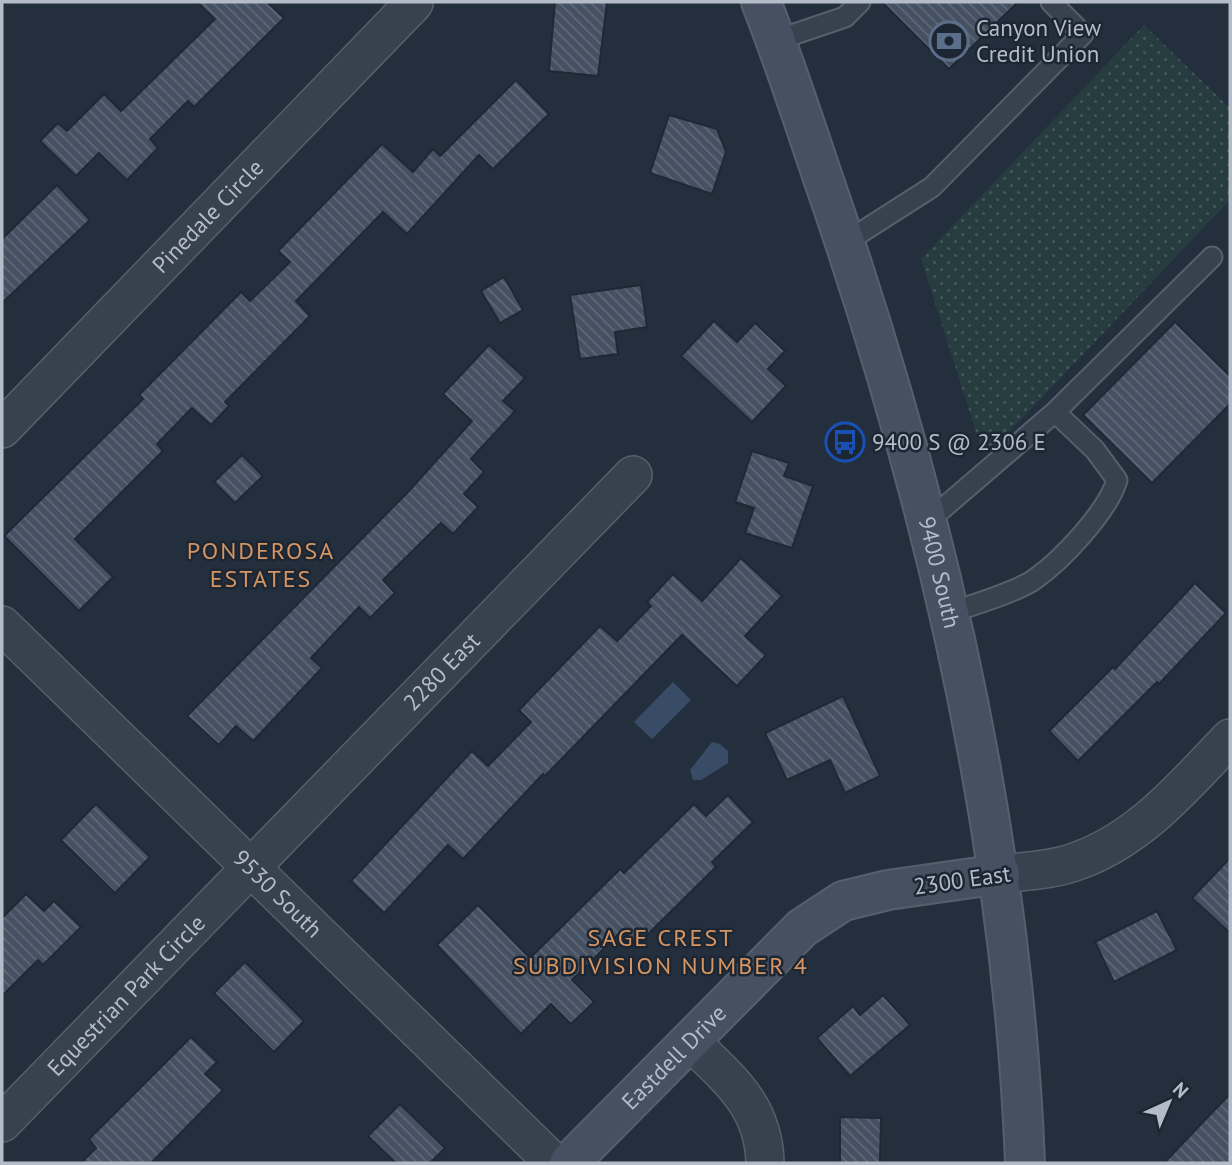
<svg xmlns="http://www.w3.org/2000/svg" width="1232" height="1165" font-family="'PT Sans',sans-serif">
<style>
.grass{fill:url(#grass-dots)}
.water{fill:#394c67}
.building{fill:url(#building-back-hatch);stroke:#1f2835;stroke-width:2}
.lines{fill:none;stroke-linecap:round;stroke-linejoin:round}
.lane-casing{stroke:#565f6c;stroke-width:23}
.street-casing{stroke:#565f6c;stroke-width:40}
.secondary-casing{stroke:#565f6c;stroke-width:42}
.lane{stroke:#38414e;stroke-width:19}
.street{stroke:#38414e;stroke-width:37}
.secondary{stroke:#465061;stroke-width:38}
.labels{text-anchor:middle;stroke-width:5;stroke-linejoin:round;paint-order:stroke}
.poi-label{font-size:23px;fill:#b4bcc9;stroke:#1d2633;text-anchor:start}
.street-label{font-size:23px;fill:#b4bcc9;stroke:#1d2633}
.neighbourhood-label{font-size:24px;letter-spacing:2px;fill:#d59563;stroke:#1d2633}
</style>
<defs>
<pattern id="grass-dots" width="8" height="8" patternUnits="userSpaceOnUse" patternTransform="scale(1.75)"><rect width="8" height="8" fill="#263c3f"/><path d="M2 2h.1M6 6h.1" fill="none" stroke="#435659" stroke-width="1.8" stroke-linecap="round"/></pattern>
<pattern id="building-back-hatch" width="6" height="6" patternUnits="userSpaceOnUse" patternTransform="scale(1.75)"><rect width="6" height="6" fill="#455162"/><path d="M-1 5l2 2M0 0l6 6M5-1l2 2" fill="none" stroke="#5d6877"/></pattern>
</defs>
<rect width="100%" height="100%" fill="#242f3e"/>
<!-- grass -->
<path class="grass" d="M1144,25L1230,108V200L989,453L982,451L921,259Z"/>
<!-- water -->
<g class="water">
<path d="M673,682L691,700L652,739L634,722Z"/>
<path d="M712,742L720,744L728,751V763L701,780H693L690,770Z"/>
</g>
<!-- building -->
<g class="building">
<path d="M197,2H267L284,18L194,107L188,101L150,139L158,148L127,180L99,153L76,176L40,141L58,123L67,131L104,94L121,111L215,19Z"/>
<path d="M555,2H607L598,76L549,71Z"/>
<path d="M882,2H1018L949,69Z"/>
<path d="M516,80L549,114L493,169L479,155L407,234L383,212L296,301L310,316L225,402L229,406L211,425L192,408L157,444L163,451L75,539L113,577L79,611L4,536L143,399L139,395L241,292L250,301L290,262L278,251L382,144L413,172L433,149L440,156Z"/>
<path d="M669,115L717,129L726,152L712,194L650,173Z"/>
<path d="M57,185L90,220L2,303V239Z"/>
<path d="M504,277L523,310L500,323L481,291Z"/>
<path d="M641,285L647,327L615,332L618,354L580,359L570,295Z"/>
<path d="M714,321L737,342L755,323L785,351L768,369L786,386L752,422L681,356Z"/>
<path d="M1175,322L1230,376V404L1152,483L1083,415Z"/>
<path d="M489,345L525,378L503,401L515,411L471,459L484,472L464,494L478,507L453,534L441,523L383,580L395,593L370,618L359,607L311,658L322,668L253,741L236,726L219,745L187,716L408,492L472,421L443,394Z"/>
<path d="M752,451L789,463L784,476L813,486L792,548L745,533L754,508L735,502Z"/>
<path d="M242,455L263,476L235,503L214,482Z"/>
<path d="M741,558L782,596L745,636L766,655L737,686L682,635L545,776L543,774L463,859L448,845L384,913L351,881L472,751L488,766L531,722L519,710L600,626L617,641L651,606L647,602L673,574L702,601Z"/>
<path d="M1195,583L1226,613L1159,684L1157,682L1078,761L1049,731L1113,667L1115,669Z"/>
<path d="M843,696L880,776L845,793L830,760L787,780L765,733Z"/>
<path d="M728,795L753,822L712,862L716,867L637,945L623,930L572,980L594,1002L571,1024L551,1004L521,1034L437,945L478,905L530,958L620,869L624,873L694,804L706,816Z"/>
<path d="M96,804L150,857L115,893L61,840Z"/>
<path d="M1230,858V933L1192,898Z"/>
<path d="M26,894L44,911L54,901L81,927L43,965L38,960L2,996V918Z"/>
<path d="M1157,911L1177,950L1114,982L1095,942Z"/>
<path d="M245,962L304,1021L274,1052L214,993Z"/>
<path d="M883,995L910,1025L850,1076L817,1038L853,1006L860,1015Z"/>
<path d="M191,1037L217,1062L205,1074L223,1090L151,1163H81L96,1148L89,1139Z"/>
<path d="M1230,1094V1163H1164L1202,1123Z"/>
<path d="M400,1104L445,1148L430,1163H396L368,1136Z"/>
<path d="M840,1117L881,1118L880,1163H840Z"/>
</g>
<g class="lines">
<!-- lane casing -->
<g class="lane-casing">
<g id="lane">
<path d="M777,40L845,17L860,2"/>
<path d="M846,242L932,187L1083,34L1051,2"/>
<path d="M1055,412L1212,257"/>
<path d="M927,522L1055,412L1095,450L1117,480C1108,511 1062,560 1035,579C1017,592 972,605 949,613"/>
</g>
</g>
<!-- street casing -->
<g class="street-casing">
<g id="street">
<path id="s1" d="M2,429L414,3"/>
<path id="s2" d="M2,625L554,1163"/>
<path d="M1000,874C1027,871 1055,870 1080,860C1142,837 1186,784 1230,738"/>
<path d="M691,1042C729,1079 764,1106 765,1163"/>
<path id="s3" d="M2,1123L633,475"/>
</g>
</g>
<!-- secondary casing -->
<g class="secondary-casing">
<g id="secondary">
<path id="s4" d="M761,2C784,60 803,119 823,178C933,495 1012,827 1025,1163"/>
<path id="s5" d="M569,1163L802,928L843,901L888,890L1000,874"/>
</g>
</g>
<!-- lane -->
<use href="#lane" class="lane"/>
<!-- street -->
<use href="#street" class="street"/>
<!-- secondary -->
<use href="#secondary" class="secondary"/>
</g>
<!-- icons -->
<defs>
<g id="bank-ring" transform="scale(2.0125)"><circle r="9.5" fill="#1d2633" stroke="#5c6f8a" stroke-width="1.5"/><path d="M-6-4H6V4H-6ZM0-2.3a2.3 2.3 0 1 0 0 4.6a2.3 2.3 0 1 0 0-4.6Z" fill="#5c6f8a"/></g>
<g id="bus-ring" transform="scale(2.0125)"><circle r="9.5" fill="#1d2633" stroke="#1a4fb4" stroke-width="1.5"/><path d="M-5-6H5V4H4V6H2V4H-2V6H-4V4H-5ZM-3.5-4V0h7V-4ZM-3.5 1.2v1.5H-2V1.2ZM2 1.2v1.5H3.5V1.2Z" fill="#1a4fb4"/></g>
</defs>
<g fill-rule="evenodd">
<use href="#bank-ring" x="949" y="41"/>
<use href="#bus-ring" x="845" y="442"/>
</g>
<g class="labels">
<!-- poi labels -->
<g class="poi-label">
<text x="976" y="36">Canyon View<tspan x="976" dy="26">Credit Union</tspan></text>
<text x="872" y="450">9400 S @ 2306 E</text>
</g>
<!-- street labels -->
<g class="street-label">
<text dy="8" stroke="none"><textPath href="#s1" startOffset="296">Pinedale Circle</textPath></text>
<text dy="8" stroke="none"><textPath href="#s4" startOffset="598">9400 South</textPath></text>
<text dy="8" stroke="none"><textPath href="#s3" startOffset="630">2280 East</textPath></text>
<text transform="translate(962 880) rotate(-8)" y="8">2300 East</text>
<text dy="8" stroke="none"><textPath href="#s2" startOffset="385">9530 South</textPath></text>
<text dy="8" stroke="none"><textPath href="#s3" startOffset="178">Equestrian Park Circle</textPath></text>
<text dy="8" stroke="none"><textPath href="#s5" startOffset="149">Eastdell Drive</textPath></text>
</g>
<!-- neighbourhood labels -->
<g class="neighbourhood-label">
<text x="261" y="559">PONDEROSA<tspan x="261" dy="28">ESTATES</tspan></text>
<text x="661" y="946">SAGE CREST<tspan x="661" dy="28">SUBDIVISION NUMBER 4</tspan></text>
</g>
</g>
<!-- border -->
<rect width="1232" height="1165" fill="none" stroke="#b4bcc9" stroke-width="7"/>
<!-- north arrow -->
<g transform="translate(1169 1102) rotate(44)" stroke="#1d2633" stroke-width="5" paint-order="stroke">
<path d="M0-5L12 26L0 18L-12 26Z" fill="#b4bcc9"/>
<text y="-10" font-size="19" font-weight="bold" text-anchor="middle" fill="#b4bcc9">N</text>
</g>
</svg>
